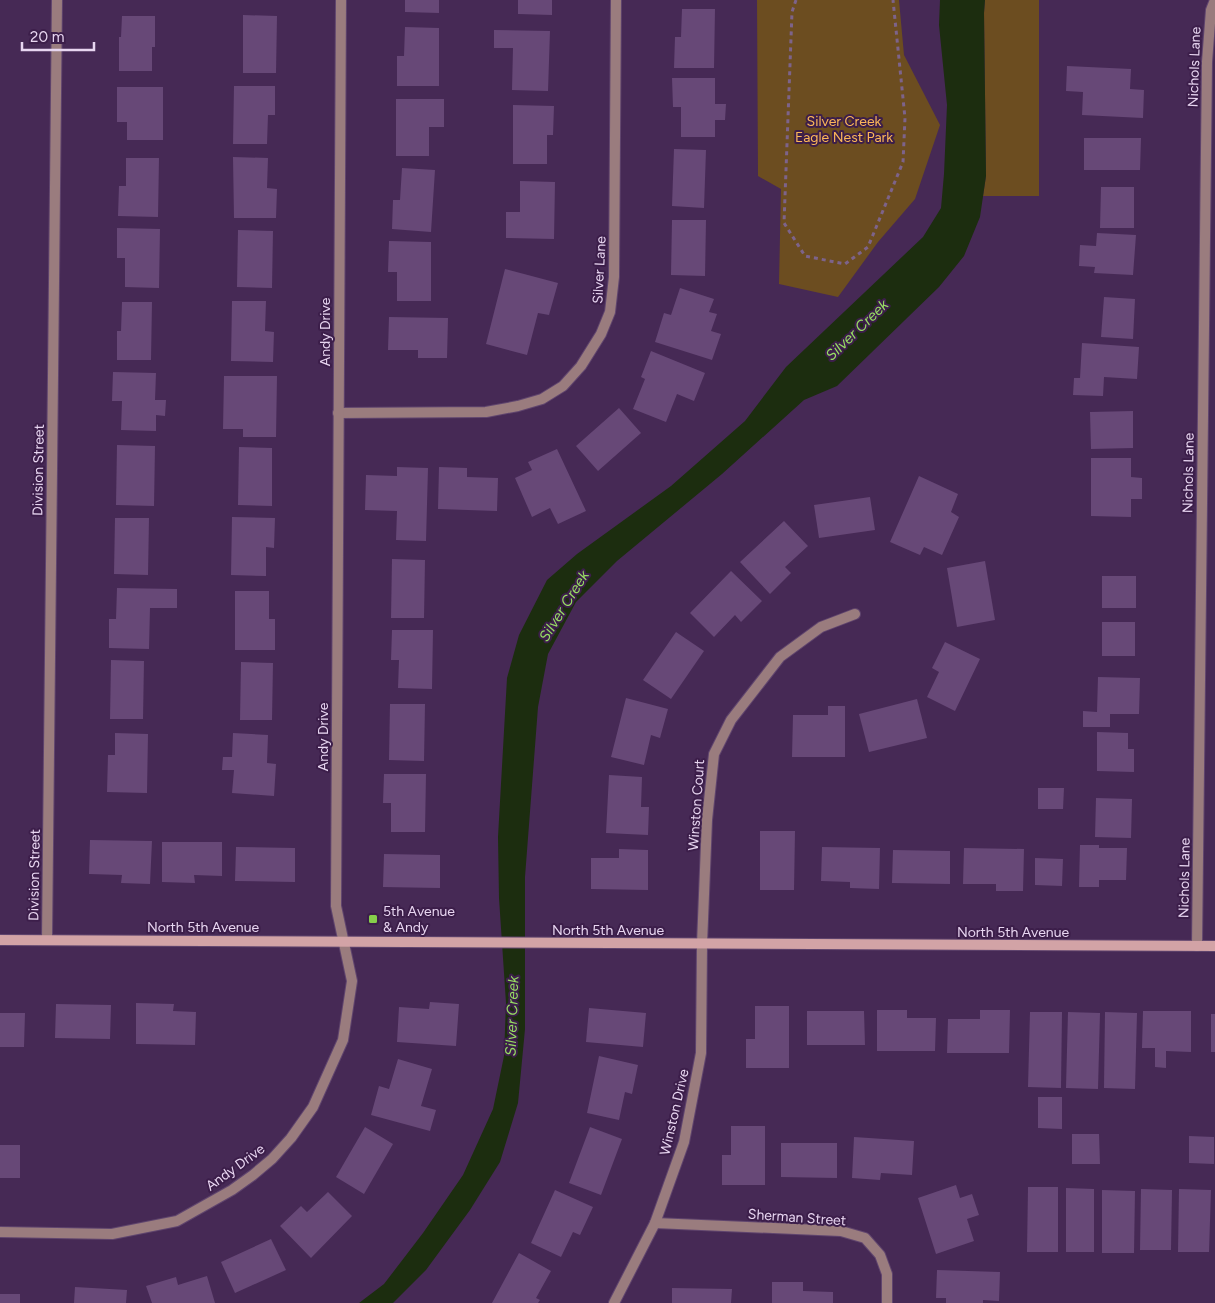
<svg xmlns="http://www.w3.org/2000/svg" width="1215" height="1303" font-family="Figtree,sans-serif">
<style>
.green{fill:#6c4d20}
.water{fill:#1c2d0f}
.building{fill:#674877}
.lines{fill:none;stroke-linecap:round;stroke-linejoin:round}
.street-casing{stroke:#60456e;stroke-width:12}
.secondary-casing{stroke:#60456e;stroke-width:12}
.path{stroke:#7d638a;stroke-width:3;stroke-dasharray:4 4;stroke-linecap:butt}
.street{stroke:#9a7c7e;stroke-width:10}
.secondary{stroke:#d2a3a6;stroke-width:10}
.poi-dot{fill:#86cf4b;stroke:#3c1e4a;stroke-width:2}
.labels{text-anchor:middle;stroke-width:4;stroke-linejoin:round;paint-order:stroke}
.street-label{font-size:14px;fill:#e8d6f1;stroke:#3c1e4a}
.park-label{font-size:14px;fill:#fcb858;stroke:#3c1e4a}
.poi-label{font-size:14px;fill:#e8d6f1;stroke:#3c1e4a;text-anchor:start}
.water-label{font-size:15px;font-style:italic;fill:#97dd63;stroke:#3c1e4a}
</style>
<rect width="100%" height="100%" fill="#462955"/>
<!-- green -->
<g class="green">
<path d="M757,0H899L904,55L940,125L915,199L878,242L838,297L779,284L781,189L758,176Z"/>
<path d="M985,0H1039V196H983L986,176L984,13Z"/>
</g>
<!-- water -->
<path class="water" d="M940,0H985L984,13L986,176L980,217L964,256L939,287L837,386L804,400L722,474L617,561L576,602L548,654L538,707L525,877V1029L518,1103L500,1162L470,1210L426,1270L393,1303H359L384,1284L423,1233L463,1175L493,1109L504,1056L506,1003L499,898L498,837L507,678L519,635L547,580L577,554L671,486L745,421L786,367L923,237L941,208L944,174L947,105L939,25Z"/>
<!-- building -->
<g class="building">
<path d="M405,0H439V13L405,12Z"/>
<path d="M518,0H552V15L518,14Z"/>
<path d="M682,9H715L714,68H674L675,37H681Z"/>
<path d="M243,15L277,16L276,73H243Z"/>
<path d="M122,16H155V47H152V71H119V37H121Z"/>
<path d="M405,27L439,28V86H397V56H404Z"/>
<path d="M494,30L550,31L548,91L512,90L513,48H494Z"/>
<path d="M1067,66L1131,69L1130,89L1144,90L1143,118L1082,115L1083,92L1066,91Z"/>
<path d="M672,78H715V104H726L725,120H715V137H681V107H673Z"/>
<path d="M234,86H275V115H268L267,144H233Z"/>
<path d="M117,87H163V140H127V122H117Z"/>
<path d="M396,99H444V127H429V156H396Z"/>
<path d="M513,105L554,106L553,135H547V164H513Z"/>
<path d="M1084,138H1141L1140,170H1084Z"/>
<path d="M674,149L706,150L704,208L672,206Z"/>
<path d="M233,157L268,158L267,188L277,189L276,218H234Z"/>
<path d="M126,158H159L158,217L118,216L119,186H126Z"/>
<path d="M402,168L435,170L431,232L392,229L393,200H400Z"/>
<path d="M520,181L555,182L554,239L506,238V212H520Z"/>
<path d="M1101,187H1134V228H1100Z"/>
<path d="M672,220H706L705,276L671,275Z"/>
<path d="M117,228L160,229L159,288L125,287V258H117Z"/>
<path d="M238,230L273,231L272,288L237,287Z"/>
<path d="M1097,233L1136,235L1133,275L1094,273L1095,267L1079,266L1080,245L1096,246Z"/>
<path d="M389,241L431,242V301H397V272H388Z"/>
<path d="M505,269L558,283L549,315L538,313L527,355L486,344Z"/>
<path d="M680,288L714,299L709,312L717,314L711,331L721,334L712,360L655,342L664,313L671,315Z"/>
<path d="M1104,297L1135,299L1133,339L1101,337Z"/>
<path d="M232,301H266L265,331L274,332L273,362L231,361Z"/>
<path d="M122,302H152L151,360H117V331H121Z"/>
<path d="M389,317L448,318L447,358H418V350H388Z"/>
<path d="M1082,343L1139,347L1137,379L1104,377L1103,396L1073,395L1074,378H1080Z"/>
<path d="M651,351L705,373L694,401L677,394L666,422L633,409L645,379L641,377Z"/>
<path d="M113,372L156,373L155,400H166L165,416L156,415V431L121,430L122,401H112Z"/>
<path d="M224,376H277L276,437H243V429H223Z"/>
<path d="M619,408L641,433L598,471L576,446Z"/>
<path d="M1133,411V448L1091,449L1090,412Z"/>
<path d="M117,445L155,446L154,506L116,505Z"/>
<path d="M239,447L272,448V506L238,505Z"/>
<path d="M557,449L586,511L558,524L550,508L532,517L515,478L532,470L528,462Z"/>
<path d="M1091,458H1131V477L1142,478V499H1131V517L1091,516Z"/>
<path d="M397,467L428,468L426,541L396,540L397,511L365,510L366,475L397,476Z"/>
<path d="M439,467L467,468V477L498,478L497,511L438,509Z"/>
<path d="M919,476L958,494L951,512L959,517L942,555L924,547L920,555L890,542Z"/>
<path d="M870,497L875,530L819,538L814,505Z"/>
<path d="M232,517L275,518L274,548L266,547V576L231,575Z"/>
<path d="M115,518H149L148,575L114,574Z"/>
<path d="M784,521L808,546L785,567L791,573L770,594L740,562Z"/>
<path d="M392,559L425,560L424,618H391Z"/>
<path d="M985,561L995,620L957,627L947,568Z"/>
<path d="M731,571L762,601L741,622L735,615L714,637L690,613Z"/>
<rect x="1102" y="576" width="34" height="32"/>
<path d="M117,588L177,589V608H150L149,649L109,648V619H116Z"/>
<path d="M235,591H269V619H275V650H235Z"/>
<rect x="1102" y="622" width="33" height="34"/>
<path d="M392,630H433L432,689L398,688L399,660H391Z"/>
<path d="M676,632L704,651L671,699L643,680Z"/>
<path d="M945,642L980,659L955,711L927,697L939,672L932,668Z"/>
<path d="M111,660L144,661L143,719H110Z"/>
<path d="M241,662L273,663L272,720H240Z"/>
<path d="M1098,677L1140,678L1139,714H1110V727H1083V711L1097,712Z"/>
<path d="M626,698L668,709L660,738L651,735L644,765L611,757Z"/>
<path d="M917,699L927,738L869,752L859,714Z"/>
<path d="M390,704H425L424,761L389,760Z"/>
<path d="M828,706H845V757H792L793,715H828Z"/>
<path d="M1097,732L1128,733V749H1134V772L1097,771Z"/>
<path d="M115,733L148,734L147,793L107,792L108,755H115Z"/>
<path d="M233,733L268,735L267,763L276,764L274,796L232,793L234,770H222L223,757H232Z"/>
<path d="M384,774H426L425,832H391V803H383Z"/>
<path d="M609,775L642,777L641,807H649L648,835L606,833Z"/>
<path d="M1038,788H1064L1063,809H1038Z"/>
<path d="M1096,798L1132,799L1131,838L1095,837Z"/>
<path d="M760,831H795L794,890H760Z"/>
<path d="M90,840L152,841L150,884L121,883L122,875L89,874Z"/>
<path d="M162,842H222V876L194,875L195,883L162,882Z"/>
<path d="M1080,845H1099V848H1127L1126,880H1099V887H1079Z"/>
<path d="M236,847L295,848V882L235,881Z"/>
<path d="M822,847L880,848L879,889L850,888V882L821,881Z"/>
<path d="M964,848L1024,849L1023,891H996V884H963Z"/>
<path d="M619,849L648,850V890L591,889V858H619Z"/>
<path d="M893,850L950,851V884L892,883Z"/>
<path d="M384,854L440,855V888L383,887Z"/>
<path d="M1035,858L1063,859L1062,886L1035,885Z"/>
<path d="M430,1002L459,1004L456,1046L397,1042L399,1007L429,1009Z"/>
<path d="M136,1003L174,1004L173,1011L196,1012L195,1045L136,1044Z"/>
<path d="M56,1004L111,1005L110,1039L55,1038Z"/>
<path d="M755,1006H789V1068H746V1039H755Z"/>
<path d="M589,1008L646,1013L643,1047L586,1042Z"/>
<path d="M877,1010H907V1018H936L935,1051H877Z"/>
<path d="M980,1010H1010L1009,1053H947L948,1019H980Z"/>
<path d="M807,1011H864L865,1045H807Z"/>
<path d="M1143,1011H1191V1052L1166,1051V1068L1155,1067V1048H1142Z"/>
<path d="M1030,1012H1062L1061,1088L1028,1087Z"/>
<path d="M1068,1012L1100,1013L1098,1089L1066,1088Z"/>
<path d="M1105,1012L1137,1013L1135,1089L1104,1088Z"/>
<path d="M0,1013H25L24,1047H0Z"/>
<rect x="1211" y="1014" width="4" height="38"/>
<path d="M599,1056L638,1065L632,1094L625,1092L619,1120L587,1113Z"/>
<path d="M398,1059L432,1069L421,1106L436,1110L430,1131L371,1115L379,1086L389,1089Z"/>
<path d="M1038,1097H1062V1129L1038,1128Z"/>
<path d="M731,1126H765V1185H722V1155H731Z"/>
<path d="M365,1127L393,1144L364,1194L336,1177Z"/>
<path d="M590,1127L622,1139L601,1195L569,1183Z"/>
<path d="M1072,1134H1099L1100,1164H1072Z"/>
<path d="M1189,1136L1214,1137V1164L1189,1163Z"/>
<path d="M854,1137L914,1141L912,1175L881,1173L880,1180L852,1178Z"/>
<path d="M781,1143H837V1178L781,1177Z"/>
<rect x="0" y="1145" width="20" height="33"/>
<path d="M956,1185L960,1198L972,1194L979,1215L967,1219L974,1241L936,1254L918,1198Z"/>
<path d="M1028,1187H1058V1252H1027Z"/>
<path d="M1066,1188L1094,1189V1252H1066Z"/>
<path d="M1141,1189L1172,1190L1171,1250H1140Z"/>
<path d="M1179,1189L1211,1190L1209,1252H1178Z"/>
<path d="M555,1190L593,1207L580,1235L573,1232L561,1257L531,1243Z"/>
<path d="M1102,1190L1135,1191L1134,1253H1102Z"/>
<path d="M328,1192L352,1216L311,1258L280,1226L301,1206L307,1212Z"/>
<path d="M271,1239L286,1270L235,1293L221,1262Z"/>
<path d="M519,1253L551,1271L536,1298L540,1300L538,1303H492Z"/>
<path d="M937,1270L1000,1272L999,1301L983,1300V1303H946V1298H936Z"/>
<path d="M207,1276L215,1303H152L146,1286L176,1277L178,1285Z"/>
<path d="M772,1282H803V1291L833,1292V1303H772Z"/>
<path d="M75,1287L127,1290L126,1303H74Z"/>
<path d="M672,1288L732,1289L731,1303H672Z"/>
<rect x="0" y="1294" width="20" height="9"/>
</g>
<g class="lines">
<!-- street casing -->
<g class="street-casing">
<g id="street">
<path d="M338,413L486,412L518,406L542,399L563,386L581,366L601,334L610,312L614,277L616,0"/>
<path d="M47,940L57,0"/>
<path d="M1197,946L1207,62L1211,10L1215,0"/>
<path d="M655,1223L841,1231L865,1238L880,1255L887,1274V1303"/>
<path d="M0,1232L112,1234L177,1221L232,1190L253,1175L272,1159L291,1138L313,1107L343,1040L352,981L336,906L341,0"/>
<path d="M614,1303L655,1223L684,1142L701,1053L702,944L707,820L714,754L731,720L780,657L821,627L855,614"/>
</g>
</g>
<!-- secondary casing -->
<g class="secondary-casing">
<path id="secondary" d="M0,940L1215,946"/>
</g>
<!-- path -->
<path class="path" d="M796,0L792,12L784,223L805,256L845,264L868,247L903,162L905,118L893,0"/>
<!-- street -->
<use href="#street" class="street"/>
<!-- secondary -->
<use href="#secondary" class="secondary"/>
</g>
<!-- markers -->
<rect class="poi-dot" x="368" y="914" width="10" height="10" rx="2.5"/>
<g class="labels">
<!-- street labels -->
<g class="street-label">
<text transform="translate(1194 67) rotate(-88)" y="5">Nichols Lane</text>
<text transform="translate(599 270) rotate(-87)" y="5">Silver Lane</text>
<text transform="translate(325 332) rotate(-90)" y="5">Andy Drive</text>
<text transform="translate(38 470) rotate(-89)" y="5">Division Street</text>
<text transform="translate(1188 473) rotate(-89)" y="5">Nichols Lane</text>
<text transform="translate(323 737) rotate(-90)" y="5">Andy Drive</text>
<text transform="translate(696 805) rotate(-86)" y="5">Winston Court</text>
<text transform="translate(34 875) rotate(-89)" y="5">Division Street</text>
<text transform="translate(1184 878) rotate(-89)" y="5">Nichols Lane</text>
<text x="203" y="932">North 5th Avenue</text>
<text x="608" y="935">North 5th Avenue</text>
<text x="1013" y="937">North 5th Avenue</text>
<text transform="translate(674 1112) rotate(-77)" y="5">Winston Drive</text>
<text transform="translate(235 1167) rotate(-36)" y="5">Andy Drive</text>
<text transform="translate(797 1217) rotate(4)" y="5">Sherman Street</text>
</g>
<!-- park labels -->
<g class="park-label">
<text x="844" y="126">Silver Creek<tspan x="844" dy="16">Eagle Nest Park</tspan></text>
</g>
<!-- poi labels -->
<g class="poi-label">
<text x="383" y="916">5th Avenue<tspan x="383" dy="16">&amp; Andy</tspan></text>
</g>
<!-- water labels -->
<g class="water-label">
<text transform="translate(857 330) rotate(-44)" y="5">Silver Creek</text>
<text transform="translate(564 606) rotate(-58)" y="5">Silver Creek</text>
<text transform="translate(512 1016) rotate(-88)" y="5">Silver Creek</text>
</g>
</g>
<!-- scale -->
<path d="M22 42v8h72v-8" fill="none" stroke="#e8d6f1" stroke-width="2.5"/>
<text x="30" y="42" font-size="15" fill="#e8d6f1" stroke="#3c1e4a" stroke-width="4" paint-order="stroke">20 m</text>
</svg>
